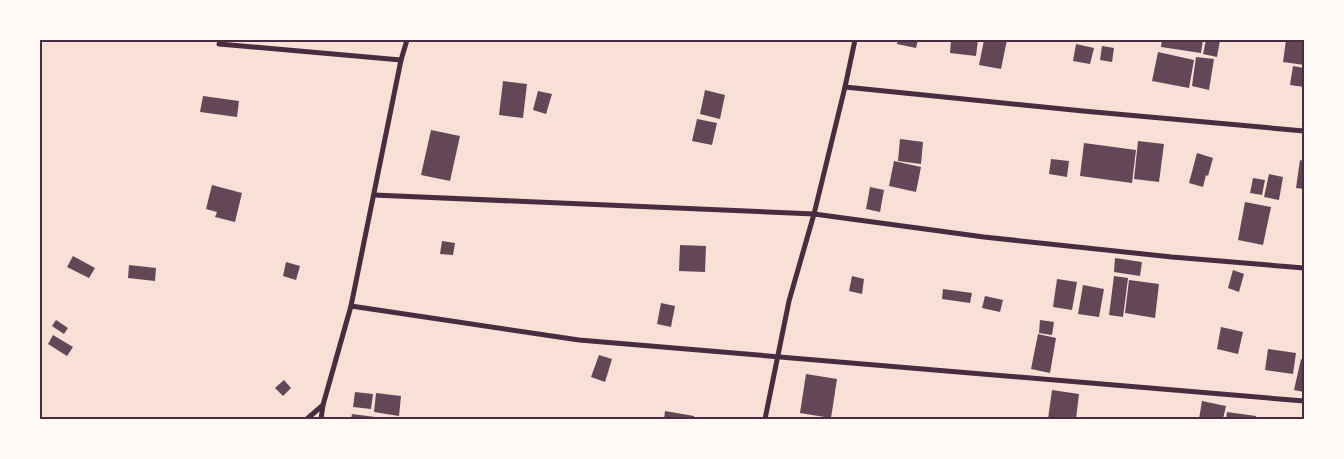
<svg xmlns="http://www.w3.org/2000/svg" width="1344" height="459" font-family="Barlow,sans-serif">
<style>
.building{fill:#644757}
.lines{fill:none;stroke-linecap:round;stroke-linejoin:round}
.minor{stroke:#4a2c40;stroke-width:5}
.neatline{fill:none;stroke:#4a2c40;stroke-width:2}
</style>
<rect width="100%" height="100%" fill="#f7e1d7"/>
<!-- building -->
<g class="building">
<path d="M898,40H918L916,48L897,44Z"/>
<path d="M951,40H978L976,56L950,53Z"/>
<path d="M984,40H1007L1001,69L979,65Z"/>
<path d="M1162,40H1203L1201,53L1161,47Z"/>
<path d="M1206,40H1220L1217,57L1203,54Z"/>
<path d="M1286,40H1304V65L1283,62Z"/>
<path d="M1076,44L1094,48L1090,64L1073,61Z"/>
<path d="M1102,46L1114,48L1112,62L1100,60Z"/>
<path d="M1158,52L1194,60L1189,88L1152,81Z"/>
<path d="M1196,57L1214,59L1209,90L1192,86Z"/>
<path d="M1293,66L1304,68V87L1290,85Z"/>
<path d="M503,81L527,84L523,118L499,115Z"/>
<path d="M705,90L725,95L720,119L700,114Z"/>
<path d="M538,91L552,94L546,114L533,110Z"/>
<path d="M203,96L239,101L237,117L200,112Z"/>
<path d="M697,119L717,123L712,145L692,141Z"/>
<path d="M431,130L460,136L450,181L421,175Z"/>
<path d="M900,139L923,142L921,164L898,161Z"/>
<path d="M1138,141L1164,144L1159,182L1134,179Z"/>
<path d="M1084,143L1136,150L1132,183L1080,176Z"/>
<path d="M1197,153L1213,158L1208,176L1206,175L1203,187L1189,183Z"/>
<path d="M1051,159L1069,161L1067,177L1049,174Z"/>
<path d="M1300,160L1304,161V189L1296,188Z"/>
<path d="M894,161L921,167L916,192L889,186Z"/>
<path d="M1269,174L1283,177L1279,200L1264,197Z"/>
<path d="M1253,178L1265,180L1262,195L1250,193Z"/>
<path d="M212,185L242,193L235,222L215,217L217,212L206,209Z"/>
<path d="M870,187L884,190L880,212L866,209Z"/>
<path d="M1245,202L1271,207L1263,245L1238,240Z"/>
<path d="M442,241L455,243L453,255L440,254Z"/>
<path d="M680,245L706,246L705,272L679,271Z"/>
<path d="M73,256L95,268L89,278L67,267Z"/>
<path d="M1115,258L1142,262L1140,276L1114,272Z"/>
<path d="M286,262L300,266L296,280L283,276Z"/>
<path d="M129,265L156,268L155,281L128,278Z"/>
<path d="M1233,270L1244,274L1239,292L1228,288Z"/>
<path d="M852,276L864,279L862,294L849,291Z"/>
<path d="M1114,276L1128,278L1123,317L1109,315Z"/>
<path d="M1057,279L1077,282L1072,310L1053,307Z"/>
<path d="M1129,280L1159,284L1155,318L1125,313Z"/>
<path d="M1083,285L1104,289L1099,317L1078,314Z"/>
<path d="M943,289L972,293L970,303L942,299Z"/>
<path d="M985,296L1003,300L1000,312L982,308Z"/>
<path d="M661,303L675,306L671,327L657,324Z"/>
<path d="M56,320L68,328L64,334L52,326Z"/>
<path d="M1040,320L1054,322L1052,335L1039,333Z"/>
<path d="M1221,327L1243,332L1238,354L1217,349Z"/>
<path d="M1038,334L1056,338L1050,373L1031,369Z"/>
<path d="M53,335L73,347L67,356L48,344Z"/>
<path d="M1268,349L1296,353L1293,374L1265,370Z"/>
<path d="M599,355L612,359L605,382L591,377Z"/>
<path d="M1301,359L1304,360V392L1294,390Z"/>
<path d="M806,374L837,379L831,418L800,413Z"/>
<path d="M284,380L291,388L283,396L275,388Z"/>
<path d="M1052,390L1079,394L1076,419H1048Z"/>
<path d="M355,392L373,394L371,409L353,407Z"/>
<path d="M376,393L401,396L399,416L374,412Z"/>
<path d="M1202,401L1226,406L1223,419H1199Z"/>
<path d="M665,411L694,416V419H664Z"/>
<path d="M1227,412L1256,416V419H1226Z"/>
<path d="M352,414L383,418V419H351Z"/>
</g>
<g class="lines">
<!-- minor -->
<g class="minor">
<path d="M219,44L401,60"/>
<path d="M845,87L1083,111L1304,131"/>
<path d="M374,195L814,214L984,237L1172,257L1304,268"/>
<path d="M351,306L579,340L1304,401"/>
<path d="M307,419L323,405L351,306L401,60L407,40"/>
<path d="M321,419L323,405"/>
<path d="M765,419L789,301L814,214L845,87L855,40"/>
</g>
</g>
<!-- border -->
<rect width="1344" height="459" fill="none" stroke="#fffaf5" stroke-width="82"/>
<rect x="41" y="41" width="1262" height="377" class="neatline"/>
</svg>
